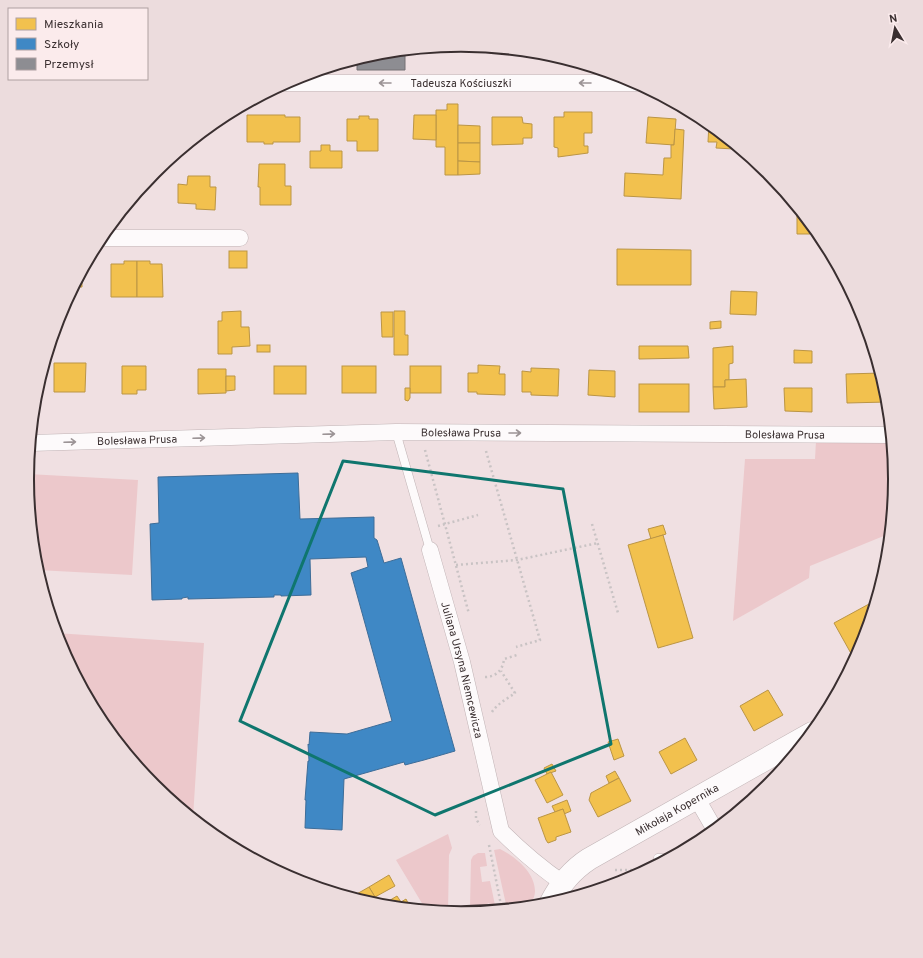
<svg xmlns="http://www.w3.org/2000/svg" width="923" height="958" font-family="Overpass,sans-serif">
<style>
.green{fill:#ecc8cb}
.homes{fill:#f2c14e;stroke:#bb9545}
.schools{fill:#3f88c5;stroke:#3e6d98}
.industry{fill:#8d8d92;stroke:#747175}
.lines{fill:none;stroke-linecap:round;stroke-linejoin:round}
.lane-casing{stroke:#c0b3b5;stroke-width:9}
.street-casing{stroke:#c0b3b5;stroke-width:17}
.secondary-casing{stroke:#c0b3b5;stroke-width:23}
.path{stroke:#c9c3c4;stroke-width:2.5;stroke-dasharray:2 3;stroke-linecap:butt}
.lane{stroke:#fdfafb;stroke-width:8}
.street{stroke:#fdfafb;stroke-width:16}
.secondary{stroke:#fdfafb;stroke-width:22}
.oneway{stroke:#9c9496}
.marked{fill:none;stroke:#0f766e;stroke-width:3;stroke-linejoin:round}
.labels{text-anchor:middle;stroke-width:4;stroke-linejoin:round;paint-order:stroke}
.street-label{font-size:11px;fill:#3a2f30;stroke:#fbebec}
.rim{fill:none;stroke:#3a2f30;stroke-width:2}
</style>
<rect width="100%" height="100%" fill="#f0e0e2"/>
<!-- green -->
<g class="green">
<path d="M816,441L892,442L896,479L891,533L810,566L809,578L733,621L745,459H815Z"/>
<path d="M28,474L138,480L132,575L37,570L35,564Z"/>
<path d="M56,633L204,643L193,818L154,786L100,720L60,645Z"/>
<path d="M448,834L452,848L449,855L448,912L426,910L396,860Z"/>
<path d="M500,849C516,857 535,873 535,891C535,896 532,902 531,907L507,909L494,850Z"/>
<path d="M478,853H485L487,866L480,867L482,882L490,881L496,910L491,911L489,903L483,906L481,912L468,913L470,907L471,860L473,856Z"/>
</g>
<!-- homes -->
<g class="homes">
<path d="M447,104H458V175H445V147H436V110H447Z"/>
<path d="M564,112H592V133H584V146H588V153L558,157V148L554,147V117H564Z"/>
<path d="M247,115H285V117H300V142H273V144H264V142H247Z"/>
<path d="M414,115H436V140L413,139Z"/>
<path d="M359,116H369V119H378V151H357V141H347V119H359Z"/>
<path d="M492,117H522L523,123L532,124V138H523V144L492,145Z"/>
<path d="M648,117L676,119L674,145L646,143Z"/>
<path d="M709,123L734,143V149L716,148L717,142H708Z"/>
<path d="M458,125L480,126V143H458Z"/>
<path d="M675,129L684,130L681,199L624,196L625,173L663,175L664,158H671V145H674Z"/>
<path d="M458,143H480V162L458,161Z"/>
<path d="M321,145H330V151H342V168H310V151H321Z"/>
<path d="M458,161L480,162V174L458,175Z"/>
<path d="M259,164H285V186H291V205H260V187H258Z"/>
<path d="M188,176H210V187H216L215,210L196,209V204L178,203V184L187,185Z"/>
<path d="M797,209H799L820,234H797Z"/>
<path d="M617,249L691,250V285H617Z"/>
<rect x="229" y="251" width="18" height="17"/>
<path d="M124,261H137V297H111V264H124Z"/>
<path d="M137,261H150V264H162L163,297H137Z"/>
<path d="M82,271V287H74Z"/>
<path d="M731,291L757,292L756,315L730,314Z"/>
<path d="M241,311V327H249L250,346L232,347V354H218V321H222V312Z"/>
<path d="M394,311H405V335H408V355H394Z"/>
<path d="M381,312H393V337H382Z"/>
<path d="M721,321V328L710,329V322Z"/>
<rect x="257" y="345" width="13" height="7"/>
<path d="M639,346H688L689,358L639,359Z"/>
<path d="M733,346V363L729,364V380H725V387H713V348Z"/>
<path d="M794,350L812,351V363H794Z"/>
<path d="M54,363H86L85,392H54Z"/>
<path d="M478,365L500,366L499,374H505V395L477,394V392H468V373H478Z"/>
<path d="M122,366H146V390H137V394H122Z"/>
<rect x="274" y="366" width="32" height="28"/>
<rect x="342" y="366" width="34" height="27"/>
<rect x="410" y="366" width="31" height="27"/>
<path d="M531,368L559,369L558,396L531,395V392H522V371L531,372Z"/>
<path d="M198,369H226V393L198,394Z"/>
<path d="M589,370L615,371V397L588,395Z"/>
<path d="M881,373L886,390L887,402L847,403L846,374Z"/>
<path d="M226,376H235V390L226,391Z"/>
<path d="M746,379L747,407L714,409L713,387H725V380Z"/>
<rect x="639" y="384" width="50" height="28"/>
<path d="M405,388H410V398L408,401L405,400Z"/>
<path d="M784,388H812V412L785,411Z"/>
<path d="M663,525L666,534L651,539L648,529Z"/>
<path d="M663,535L693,638L658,648L628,545Z"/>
<path d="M869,604L873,612L863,645L858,655L853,657L834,623Z"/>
<path d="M768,690L783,715L754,731L740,706Z"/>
<path d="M685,738L697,760L671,774L659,752Z"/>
<path d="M618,739L624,756L614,760L608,742Z"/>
<path d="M552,764L556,771L547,774L544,768Z"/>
<path d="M615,771L619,778L609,783L606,776Z"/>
<path d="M551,772L563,795L547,803L535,780Z"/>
<path d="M619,778L631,801L598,817L589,800L591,793Z"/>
<path d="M567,800L571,811L564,814L563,809L555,812L552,806Z"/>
<path d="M563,809L571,832L556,837V840L548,843L546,840L538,818Z"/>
<path d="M389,875L395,886L375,897L369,887Z"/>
<path d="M369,887L375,897L367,902L357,899L355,895Z"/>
<path d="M397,896L401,902L406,899L411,909L384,906L387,904V902Z"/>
</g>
<!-- schools -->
<path class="schools" d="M298,473L300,519L374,517V538L377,540L384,563L401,558L455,751L424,760L405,765L404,762L344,779L342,830L305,828L306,800H305L308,761H309L308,744L309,745L310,732L347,734L392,721L351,573L368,567L366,557L310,559L311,595L281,596V595H274V597L188,599V597L182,598V599L152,600L150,524L159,523L158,477Z"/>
<!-- industry -->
<path class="industry" d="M405,50V70H357V59L377,53Z"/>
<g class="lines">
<!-- lane casing -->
<g class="lane-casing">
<g id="lane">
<path d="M396,432L430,550"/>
<path d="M659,864L658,858H669"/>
</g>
</g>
<!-- street casing -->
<g class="street-casing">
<g id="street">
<path id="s1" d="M285,83H638"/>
<path d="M100,238H240"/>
<path id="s2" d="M31,443L396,432L892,435"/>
<path id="s3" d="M430,550L462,662L501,831C520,850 541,868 563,883"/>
<path d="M696,797L715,830"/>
</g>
</g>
<!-- secondary casing -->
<g class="secondary-casing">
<g id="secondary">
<path id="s4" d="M550,904C559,886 572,870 589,859L812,733"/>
</g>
</g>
<!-- path -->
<g class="path">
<path d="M425,450L469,614"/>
<path d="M486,451L540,640L516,647"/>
<path d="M592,524L618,613"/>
<path d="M438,526L478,515"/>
<path d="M456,565L517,560L598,543"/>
<path d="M485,677C496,677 503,670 504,659L517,655"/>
<path d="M492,712C497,704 507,699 515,693L501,671"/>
<path d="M476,811V819L480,825"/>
<path d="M489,845L502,910"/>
<path d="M615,870H646"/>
</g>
<!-- lane -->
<use href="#lane" class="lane"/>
<!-- street -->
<use href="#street" class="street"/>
<!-- secondary -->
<use href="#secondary" class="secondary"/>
</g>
<!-- one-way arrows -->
<defs><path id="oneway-shaft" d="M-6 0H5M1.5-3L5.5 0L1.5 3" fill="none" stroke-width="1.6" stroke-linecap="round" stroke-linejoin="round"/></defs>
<g class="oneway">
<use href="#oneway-shaft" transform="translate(385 83) rotate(-180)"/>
<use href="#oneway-shaft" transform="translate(585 83) rotate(180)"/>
<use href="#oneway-shaft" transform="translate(515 433)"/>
<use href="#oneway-shaft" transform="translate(329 434) rotate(-2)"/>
<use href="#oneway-shaft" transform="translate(199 438) rotate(-2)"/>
<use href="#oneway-shaft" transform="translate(70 442) rotate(-2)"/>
</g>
<!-- marked area -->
<path class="marked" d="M343,461L563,489L611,744L435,815L240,721Z"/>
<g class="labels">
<!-- street labels -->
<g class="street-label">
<text dy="4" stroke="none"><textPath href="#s1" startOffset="176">Tadeusza Kościuszki</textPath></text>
<text dy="4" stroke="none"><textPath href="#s2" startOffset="430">Bolesława Prusa</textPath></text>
<text dy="4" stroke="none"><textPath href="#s2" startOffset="754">Bolesława Prusa</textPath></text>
<text dy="4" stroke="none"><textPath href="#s2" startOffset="106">Bolesława Prusa</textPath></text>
<text dy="4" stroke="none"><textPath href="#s3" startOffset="124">Juliana Ursyna Niemcewicza</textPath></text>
<text dy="4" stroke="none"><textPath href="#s4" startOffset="161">Mikołaja Kopernika</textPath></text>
</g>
</g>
<!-- crop -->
<path d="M0 0H923V958H0ZM34 479a427 427 0 1 1 854 0a427 427 0 1 1-854 0Z" fill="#ecdcdd" fill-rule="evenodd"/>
<path class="rim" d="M34 479a427 427 0 1 1 854 0a427 427 0 1 1-854 0Z"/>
<!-- legend -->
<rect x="8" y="8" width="140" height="72" fill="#fbebec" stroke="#aea0a1"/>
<rect x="16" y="18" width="20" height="12" fill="#f2c14e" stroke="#aea0a1"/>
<text x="44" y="28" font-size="12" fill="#3a2f30">Mieszkania</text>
<rect x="16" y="38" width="20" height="12" fill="#3f88c5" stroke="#aea0a1"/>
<text x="44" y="48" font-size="12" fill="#3a2f30">Szkoły</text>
<rect x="16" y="58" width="20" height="12" fill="#8d8d92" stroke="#aea0a1"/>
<text x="44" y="68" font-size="12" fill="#3a2f30">Przemysł</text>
<!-- north arrow -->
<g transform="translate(895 28) rotate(350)" stroke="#fbebec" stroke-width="3" paint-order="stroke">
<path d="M0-3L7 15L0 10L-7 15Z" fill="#3a2f30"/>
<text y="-6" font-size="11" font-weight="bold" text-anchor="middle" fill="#3a2f30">N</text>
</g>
</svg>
